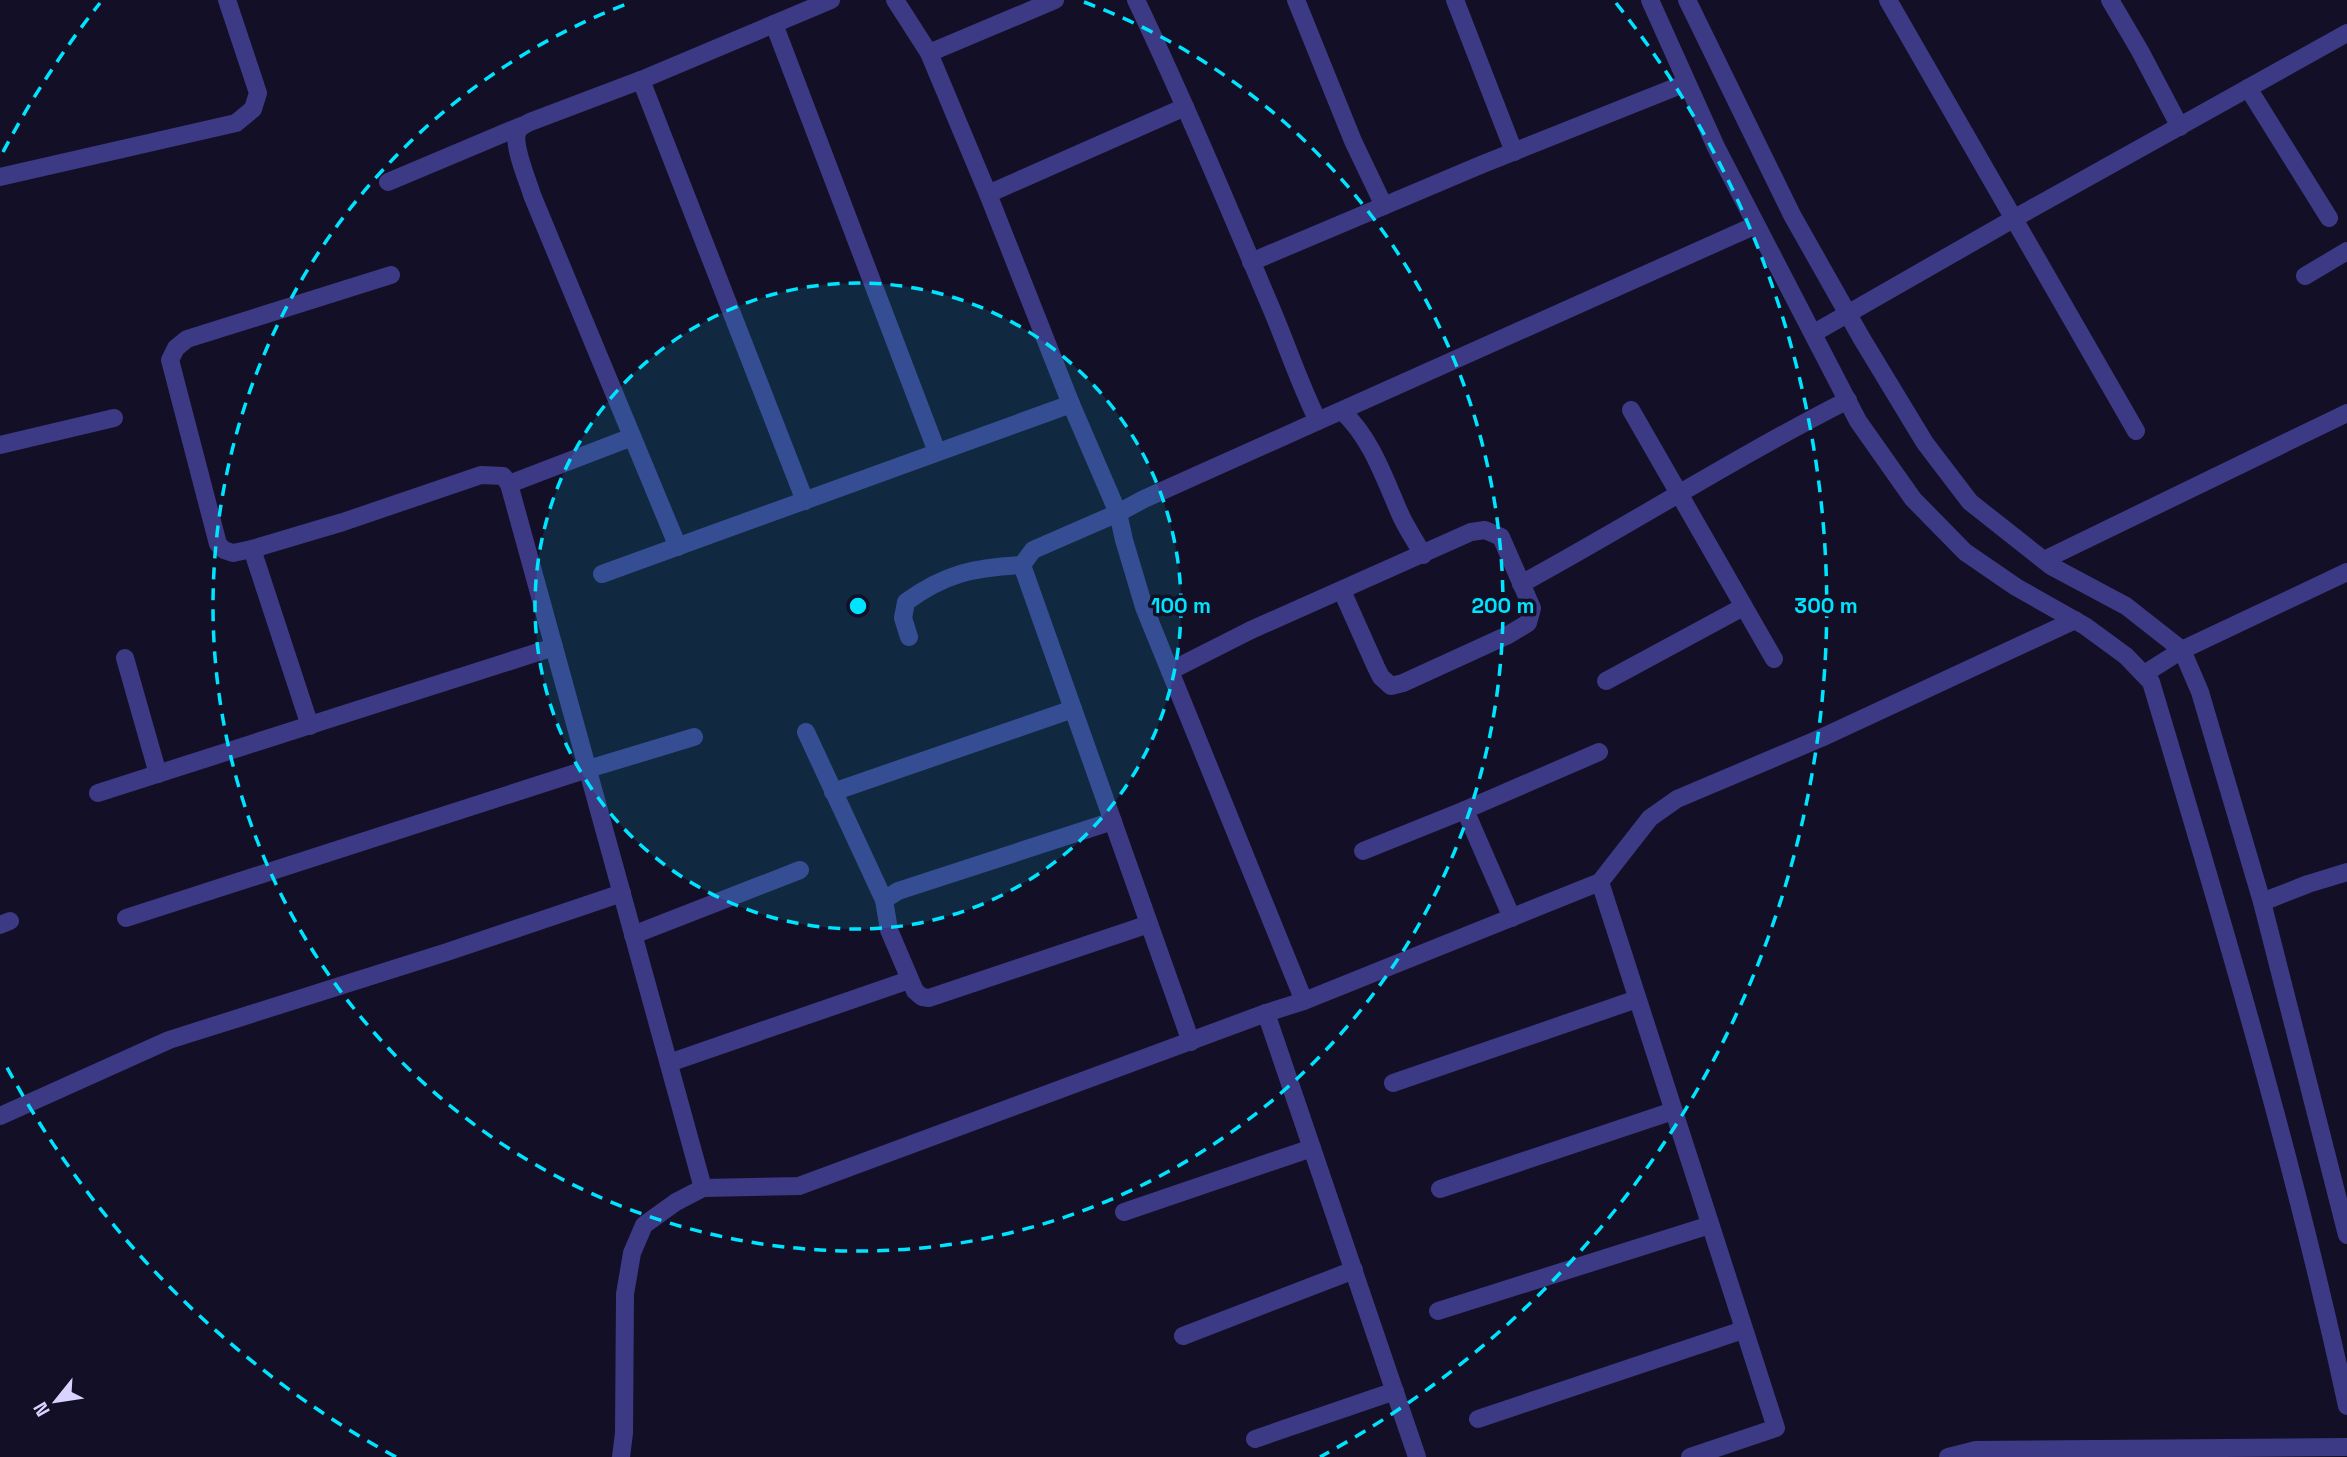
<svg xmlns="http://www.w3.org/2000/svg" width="2347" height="1457" font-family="'Space Grotesk',sans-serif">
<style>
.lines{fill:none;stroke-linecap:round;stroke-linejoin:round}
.minor{stroke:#3d3a85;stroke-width:18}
.ring{fill:none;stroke:#00e5ff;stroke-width:3.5;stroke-dasharray:12 9}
.centre{fill:#00e5ff;stroke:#130f26;stroke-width:3.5}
.ring-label{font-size:21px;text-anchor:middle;font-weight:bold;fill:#00e5ff;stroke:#130f26;stroke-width:7;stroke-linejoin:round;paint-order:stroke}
</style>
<rect width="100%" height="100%" fill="#130f26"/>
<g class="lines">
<!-- minor -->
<g class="minor">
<path d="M895,0L929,53L988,194L1071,404L1118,513L1033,550L1022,565"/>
<path d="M1136,0C1183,99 1226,201 1269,303C1286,342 1299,383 1318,421L1756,225"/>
<path d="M1296,0L1353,141L1384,206"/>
<path d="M1455,0L1514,152"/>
<path d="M1650,0L1716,147L1858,421L1913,499L1965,552L2016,587L2085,626L2126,656L2151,682C2223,922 2294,1161 2347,1406"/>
<path d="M1687,0L1792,215L1862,339L1925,443L1970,502L2051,566L2126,606L2182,650L2200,692L2262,902L2347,1235"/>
<path d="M1888,0L2136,431"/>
<path d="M2110,0L2140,51L2180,127"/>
<path d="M774,24L937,452"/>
<path d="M929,53L1055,0"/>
<path d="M641,80L805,501"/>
<path d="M2248,88L2329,218"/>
<path d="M0,177L236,123L253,109L258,93L227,0"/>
<path d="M388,182L521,126"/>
<path d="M988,194L1185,107"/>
<path d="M1251,262L1483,164L1686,83"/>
<path d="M391,275L187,339L176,348L170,360L218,544L224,550L233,553L252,549L343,522L481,475L503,476L509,484L703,1188"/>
<path d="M2305,276L2347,251"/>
<path d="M1814,333L2015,218L2347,33"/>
<path d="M1631,410L1774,659"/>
<path d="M1342,411C1372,439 1385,480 1401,516C1407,529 1416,542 1423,555"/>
<path d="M0,445L114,418"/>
<path d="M509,484L632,437"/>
<path d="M678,547L532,195C528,181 513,147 517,133C519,127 524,125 530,122L641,80L831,0"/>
<path d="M252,549L310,726"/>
<path d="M2044,560L2347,413"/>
<path d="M1022,565L1191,1042"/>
<path d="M602,574L1071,404"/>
<path d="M1521,584C1631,524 1736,457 1848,400"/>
<path d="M909,637L903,618L906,602C944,574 975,567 1022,565"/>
<path d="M125,658L158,774"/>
<path d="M1170,671L1251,630L1471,532L1485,530L1501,537L1532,608L1528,623L1508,635L1403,683L1391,686L1381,677L1376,667L1342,591"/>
<path d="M2144,674L2182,650L2347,572"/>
<path d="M1606,681L1743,607"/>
<path d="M806,732L884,900"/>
<path d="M833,792L1073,709"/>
<path d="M98,793L554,647"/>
<path d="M1113,821L898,891L884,900L889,930L915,991L922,997L929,998L1149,924"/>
<path d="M1363,851L1465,810"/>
<path d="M1600,882L1776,1428L1690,1457"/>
<path d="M2262,902L2308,884L2347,872"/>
<path d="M126,918L588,769L694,737"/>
<path d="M1512,918L1465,810L1599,752"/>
<path d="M0,925L10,921"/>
<path d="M633,935L800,870"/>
<path d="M1304,1001L1144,607L1124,540L1118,513L1144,499L1318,421"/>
<path d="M1266,1013L1417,1457"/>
<path d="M669,1063L909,980"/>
<path d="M1393,1083L1637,999"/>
<path d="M0,1116L169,1040L447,952L622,893"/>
<path d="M1440,1189L1673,1111"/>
<path d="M1124,1212L1312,1148"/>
<path d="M1438,1311L1710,1225"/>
<path d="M1183,1336L1354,1270"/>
<path d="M1478,1419L1743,1330"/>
<path d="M1255,1439L1395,1391"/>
<path d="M621,1457L624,1433L625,1294L632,1253L644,1225L676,1202L703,1188L799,1186L1266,1013L1304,1001L1600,882L1650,818L1677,799L1821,738L2075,620"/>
<path d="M1948,1457L1976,1450L2347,1447"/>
</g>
</g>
<!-- distance rings -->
<circle cx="858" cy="606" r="323" fill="#00e5ff" fill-opacity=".12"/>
<g class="ring">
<circle cx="858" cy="606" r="323"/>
<path d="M1084 2A645 645 0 1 1 632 2"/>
<path d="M396 1457A968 968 0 0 1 3 1060M3 152A968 968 0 0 1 100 3M1616 3A968 968 0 0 1 1320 1457"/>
</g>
<circle cx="858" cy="606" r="10" class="centre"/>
<g class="ring-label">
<text x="1181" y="613">100 m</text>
<text x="1503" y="613">200 m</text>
<text x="1826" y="613">300 m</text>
</g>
<!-- north arrow -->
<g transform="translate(56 1401) rotate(240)" stroke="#130f26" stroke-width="5" paint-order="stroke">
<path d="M0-5L12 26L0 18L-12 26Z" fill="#d9d4ff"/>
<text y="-10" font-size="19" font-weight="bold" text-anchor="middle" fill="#d9d4ff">N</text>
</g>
</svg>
